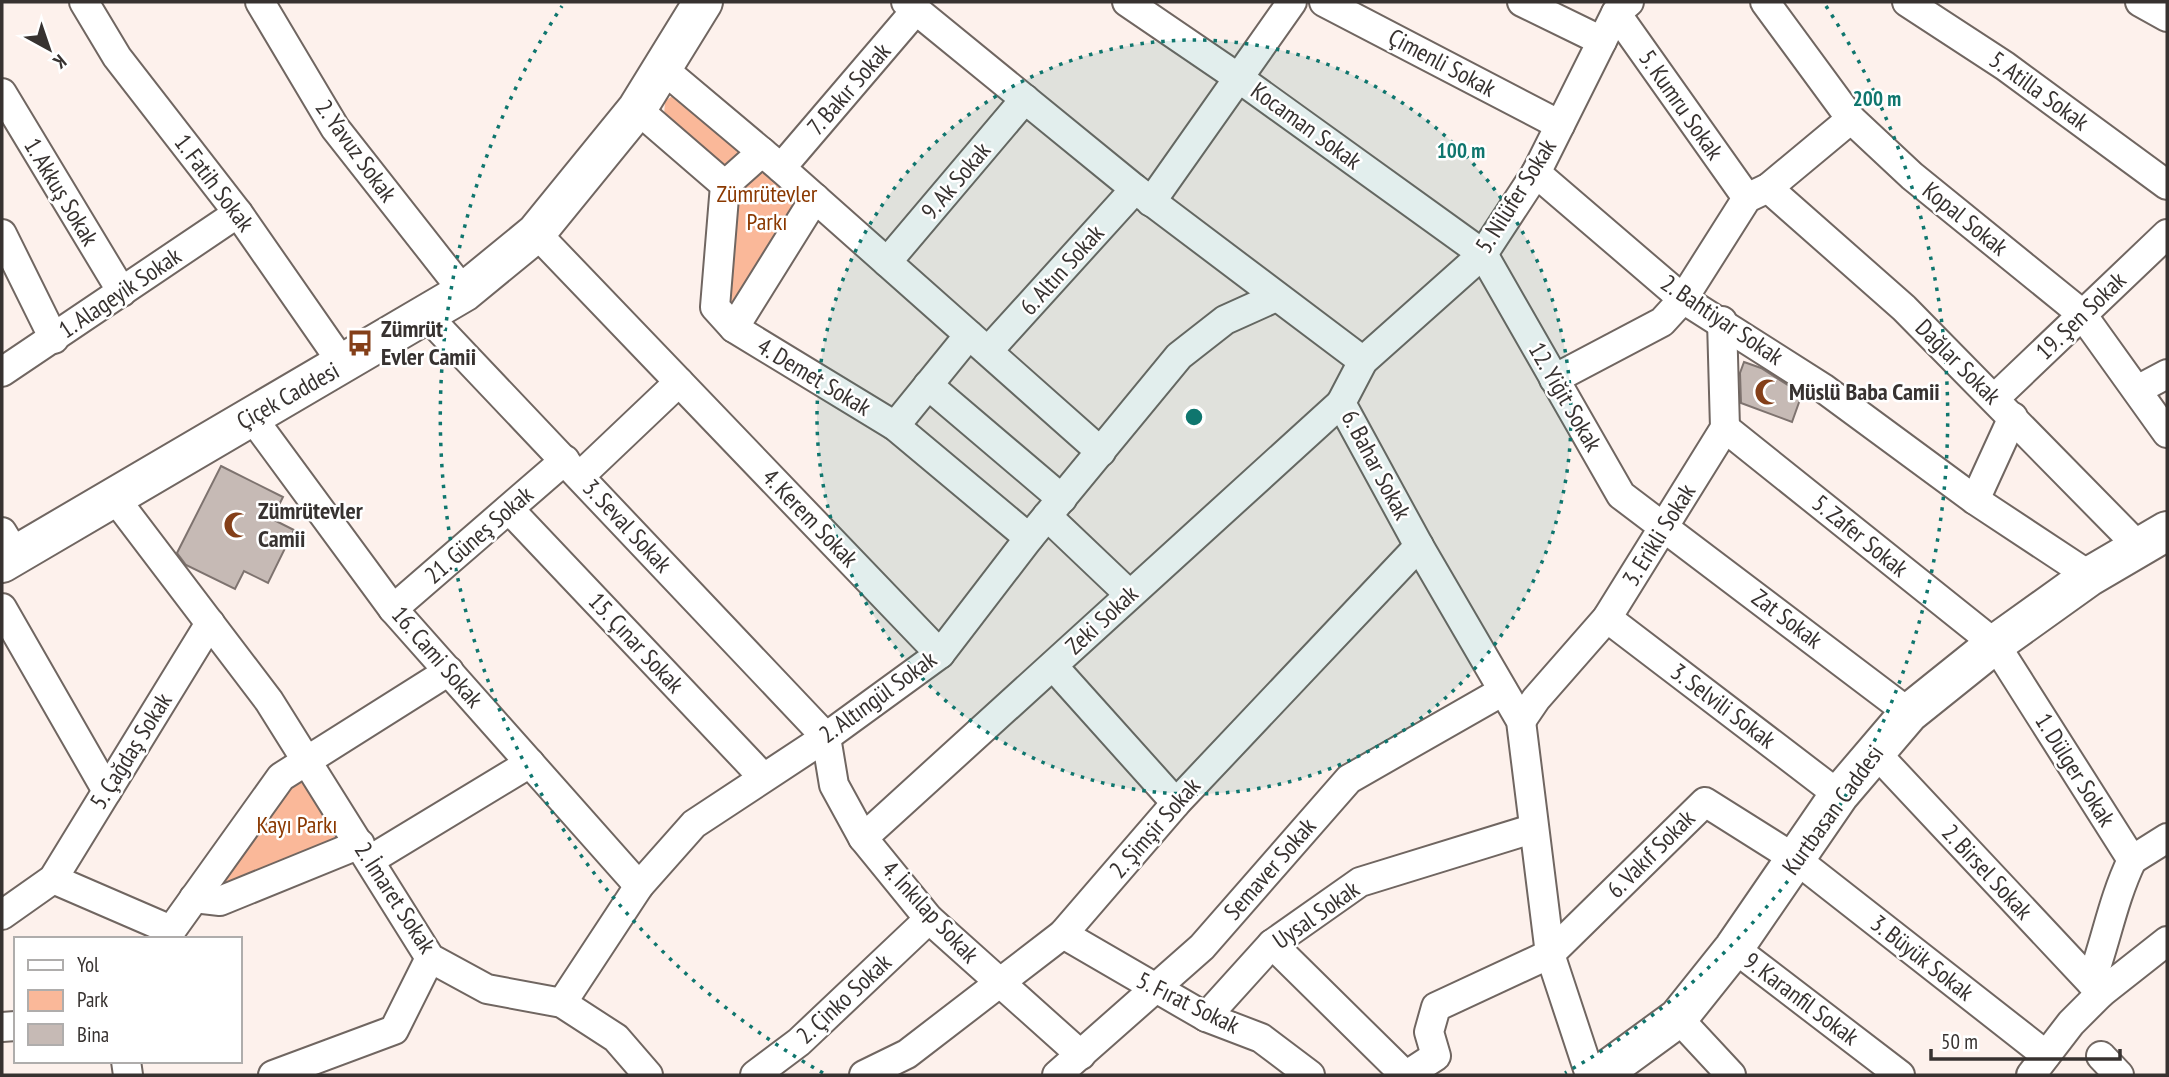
<svg xmlns="http://www.w3.org/2000/svg" width="2169" height="1077" font-family="'PT Sans Narrow',sans-serif">
<style>
.green{fill:#fab899}
.building{fill:#c6bab5;stroke:#7e736f;stroke-width:2}
.lines{fill:none;stroke-linecap:round;stroke-linejoin:round}
.minor-casing{stroke:#706661;stroke-width:32}
.secondary-casing{stroke:#706661;stroke-width:42}
.minor{stroke:#fff;stroke-width:28}
.secondary{stroke:#fff;stroke-width:38}
.ring{fill:none;stroke:#0f766e;stroke-width:3.5;stroke-dasharray:3.5 7}
.labels{text-anchor:middle;stroke-width:5;stroke-linejoin:round;paint-order:stroke}
.street-label{font-size:24px;fill:#373230;stroke:#fff}
.park-label{font-size:24px;fill:#8a3800;stroke:#fff}
.poi-label{font-size:24px;font-weight:bold;fill:#373230;stroke:#fff;text-anchor:start}
.centre{fill:#0f766e;stroke:#fff;stroke-width:3.5}
.ring-label{font-size:21px;text-anchor:middle;font-weight:bold;fill:#0f766e;stroke:#fff;stroke-width:5;stroke-linejoin:round;paint-order:stroke}
</style>
<rect width="100%" height="100%" fill="#fdf1ec"/>
<!-- green -->
<g class="green">
<path d="M675,94L806,201L734,311L725,295L741,187L664,116L665,101Z"/>
<path d="M290,781L309,783L341,840L216,890Z"/>
</g>
<!-- building -->
<g class="building">
<path d="M1744,362L1761,368L1802,394L1792,422L1741,403L1740,373Z"/>
<path d="M221,466L283,497L272,519L294,530L268,583L244,571L235,589L186,565L177,553Z"/>
</g>
<g class="lines">
<!-- minor casing -->
<g class="minor-casing">
<g id="minor">
<path d="M84,2L117,57L238,213L343,364"/>
<path d="M260,2L335,128L464,292"/>
<path d="M906,2L1135,189L1363,361"/>
<path d="M1127,2L1240,79L1483,254L1621,495L1909,713"/>
<path d="M1324,2L1560,125"/>
<path d="M1522,2L1602,41"/>
<path d="M1765,2L1851,119L1912,176L2081,313L2167,433"/>
<path d="M1907,2L2005,66L2167,185"/>
<path d="M2140,2L2167,17"/>
<path d="M1616,13L1747,198"/>
<path d="M662,68L781,168L1101,452"/>
<path d="M2,93L122,292"/>
<path d="M637,109L725,185L715,307L734,328L895,426L1029,538"/>
<path d="M781,168L916,10"/>
<path d="M1536,173L1683,299L1823,388L1975,500L2090,576"/>
<path d="M725,185L762,152"/>
<path d="M1768,188L1904,308L2139,547"/>
<path d="M1151,202L1292,2"/>
<path d="M536,233L940,654"/>
<path d="M2,234L54,339"/>
<path d="M887,262L1025,99"/>
<path d="M427,316L826,737L834,785L863,838L929,919L1081,1055"/>
<path d="M734,328L815,198"/>
<path d="M989,350L1135,189"/>
<path d="M2,372L238,213"/>
<path d="M1554,379L1662,322L1683,299L1747,198L1768,188L1851,119"/>
<path d="M928,385L1062,499"/>
<path d="M2137,390L2167,374"/>
<path d="M1995,398L2167,234"/>
<path d="M251,416L393,609L639,886"/>
<path d="M895,426L969,335"/>
<path d="M1725,428L1995,644L2132,860L2167,838"/>
<path d="M580,476L679,382"/>
<path d="M114,497L269,701L430,958L487,989L562,1003L616,1038L648,1075"/>
<path d="M1975,500L2013,417"/>
<path d="M509,509L762,776"/>
<path d="M1047,516L1129,594"/>
<path d="M2,532L16,555"/>
<path d="M2,608L107,791"/>
<path d="M393,609L565,460"/>
<path d="M1607,618L1839,795"/>
<path d="M1053,666L1176,803"/>
<path d="M1521,721L1536,699L1607,618L1725,428L1722,321"/>
<path d="M1874,751L2101,993"/>
<path d="M863,838L1341,403"/>
<path d="M370,860L530,763"/>
<path d="M53,879L171,930"/>
<path d="M194,898L220,901L360,844"/>
<path d="M2,915L53,879L210,623"/>
<path d="M1063,934L1206,1017L1261,1038L1310,1075"/>
<path d="M165,939L281,777L449,671"/>
<path d="M1272,944L1405,1075"/>
<path d="M1734,948L1900,1075"/>
<path d="M2091,982C2106,941 2113,899 2132,860"/>
<path d="M562,1003L639,886L694,824L826,737L940,654L1029,538L1179,356L1225,320L1276,297"/>
<path d="M1206,1017L1272,944L1360,882L1532,829"/>
<path d="M1678,1018L1731,1075"/>
<path d="M2,1027L16,1026"/>
<path d="M2101,1056L2119,1075"/>
<path d="M126,1061L128,1075"/>
<path d="M273,1075L394,1030L430,958"/>
<path d="M755,1075L799,1042L929,919"/>
<path d="M864,1075L907,1054L1063,934L1176,803L1419,546"/>
<path d="M1057,1075L1202,947L1349,779L1503,691"/>
<path d="M1407,1075L1436,1056L1429,1032L1436,1007L1550,954L1705,802L1797,860L2046,1055"/>
<path d="M1590,1075L1550,954L1521,721L1419,546L1341,403L1363,361L1483,254L1536,173L1616,13L1629,2"/>
<path d="M2031,1075L2071,1023L2101,993L2167,941"/>
</g>
</g>
<!-- secondary casing -->
<g class="secondary-casing">
<g id="secondary">
<path d="M2,563L464,292L536,233L637,109L703,2"/>
<path d="M1600,1075L1678,1018L1734,948L1839,795L1909,713L1995,644L2090,576L2167,531"/>
</g>
</g>
<!-- minor -->
<use href="#minor" class="minor"/>
<!-- secondary -->
<use href="#secondary" class="secondary"/>
</g>
<!-- distance rings -->
<circle cx="1194" cy="417" r="377" fill="#0f766e" fill-opacity=".12"/>
<g class="ring">
<circle cx="1194" cy="417" r="377"/>
<path d="M823 1073A754 754 0 0 1 562 6M1826 6A754 754 0 0 1 1565 1073"/>
</g>
<!-- icons -->
<defs>
<g id="bus-bare" transform="scale(2.1)"><path d="M-5-6H5V4H4V6H2V4H-2V6H-4V4H-5ZM-3.5-4V0h7V-4ZM-3.5 1.2v1.5H-2V1.2ZM2 1.2v1.5H3.5V1.2Z" fill="#843f19" stroke="#fff" stroke-width="2.5" paint-order="stroke"/></g>
<g id="mosque-bare" transform="scale(2.1)"><path d="M3.5-4.9A6 6 0 1 0 3.5 4.9A5 5 0 1 1 3.5-4.9Z" fill="#843f19" stroke="#fff" stroke-width="2.5" paint-order="stroke"/></g>
</defs>
<g fill-rule="evenodd">
<use href="#bus-bare" x="360" y="343"/>
<use href="#mosque-bare" x="1768" y="392"/>
<use href="#mosque-bare" x="237" y="525"/>
</g>
<g class="labels">
<!-- street labels -->
<g class="street-label">
<text transform="translate(1442 63) rotate(28)" y="8">Çimenli Sokak</text>
<text transform="translate(849 89) rotate(-49)" y="8">7. Bakır Sokak</text>
<text transform="translate(2039 91) rotate(36)" y="8">5. Atilla Sokak</text>
<text transform="translate(1681 105) rotate(55)" y="8">5. Kumru Sokak</text>
<text transform="translate(1306 126) rotate(36)" y="8">Kocaman Sokak</text>
<text transform="translate(356 151) rotate(54)" y="8">2. Yavuz Sokak</text>
<text transform="translate(956 181) rotate(-50)" y="8">9. Ak Sokak</text>
<text transform="translate(214 183) rotate(53)" y="8">1. Fatih Sokak</text>
<text transform="translate(61 192) rotate(59)" y="8">1. Akkuş Sokak</text>
<text transform="translate(1516 196) rotate(-58)" y="8">5. Nilüfer Sokak</text>
<text transform="translate(1965 219) rotate(39)" y="8">Kopal Sokak</text>
<text transform="translate(1062 270) rotate(-48)" y="8">6. Altın Sokak</text>
<text transform="translate(120 293) rotate(-34)" y="8">1. Alageyik Sokak</text>
<text transform="translate(2081 316) rotate(-44)" y="8">19. Şen Sokak</text>
<text transform="translate(1722 320) rotate(34)" y="8">2. Bahtiyar Sokak</text>
<text transform="translate(1958 362) rotate(45)" y="8">Dağlar Sokak</text>
<text transform="translate(814 377) rotate(31)" y="8">4. Demet Sokak</text>
<text transform="translate(288 396) rotate(-29)" y="8">Çiçek Caddesi</text>
<text transform="translate(1565 397) rotate(60)" y="8">12. Yiğit Sokak</text>
<text transform="translate(1376 465) rotate(62)" y="8">6. Bahar Sokak</text>
<text transform="translate(810 518) rotate(46)" y="8">4. Kerem Sokak</text>
<text transform="translate(627 526) rotate(47)" y="8">3. Seval Sokak</text>
<text transform="translate(479 535) rotate(-41)" y="8">21. Güneş Sokak</text>
<text transform="translate(1659 535) rotate(-58)" y="8">3. Erikli Sokak</text>
<text transform="translate(1860 536) rotate(39)" y="8">5. Zafer Sokak</text>
<text transform="translate(1787 619) rotate(37)" y="8">Zat Sokak</text>
<text transform="translate(1102 620) rotate(-43)" y="8">Zeki Sokak</text>
<text transform="translate(636 643) rotate(47)" y="8">15. Çınar Sokak</text>
<text transform="translate(437 657) rotate(49)" y="8">16. Cami Sokak</text>
<text transform="translate(878 697) rotate(-36)" y="8">2. Altıngül Sokak</text>
<text transform="translate(1723 706) rotate(37)" y="8">3. Selvili Sokak</text>
<text transform="translate(131 751) rotate(-58)" y="8">5. Çağdaş Sokak</text>
<text transform="translate(2075 770) rotate(58)" y="8">1. Dülger Sokak</text>
<text transform="translate(1833 810) rotate(-54)" y="8">Kurtbasan Caddesi</text>
<text transform="translate(1155 828) rotate(-49)" y="8">2. Şimşir Sokak</text>
<text transform="translate(1651 854) rotate(-45)" y="8">6. Vakıf Sokak</text>
<text transform="translate(1270 869) rotate(-49)" y="8">Semaver Sokak</text>
<text transform="translate(1987 872) rotate(47)" y="8">2. Birsel Sokak</text>
<text transform="translate(395 898) rotate(57)" y="8">2. İmaret Sokak</text>
<text transform="translate(930 912) rotate(47)" y="8">4. İnkılap Sokak</text>
<text transform="translate(1316 915) rotate(-35)" y="8">Uysal Sokak</text>
<text transform="translate(1922 958) rotate(38)" y="8">3. Büyük Sokak</text>
<text transform="translate(844 999) rotate(-43)" y="8">2. Çinko Sokak</text>
<text transform="translate(1801 999) rotate(37)" y="8">9. Karanfil Sokak</text>
<text transform="translate(1188 1003) rotate(26)" y="8">5. Fırat Sokak</text>
</g>
<!-- park labels -->
<g class="park-label">
<text x="767" y="202">Zümrütevler<tspan x="767" dy="28">Parkı</tspan></text>
<text x="297" y="833">Kayı Parkı</text>
</g>
<!-- poi labels -->
<g class="poi-label">
<text x="381" y="337">Zümrüt<tspan x="381" dy="28">Evler Camii</tspan></text>
<text x="1789" y="400">Müslü Baba Camii</text>
<text x="258" y="519">Zümrütevler<tspan x="258" dy="28">Camii</tspan></text>
</g>
</g>
<circle cx="1194" cy="417" r="10" class="centre"/>
<g class="ring-label">
<text x="1877" y="106">200 m</text>
<text x="1461" y="158">100 m</text>
</g>
<!-- border -->
<rect width="2169" height="1077" fill="none" stroke="#373230" stroke-width="7"/>
<!-- legend -->
<rect x="14" y="937" width="228" height="126" fill="#ffffff" stroke="#afadac" stroke-width="2"/>
<rect x="28" y="960" width="35" height="10" fill="#ffffff" stroke="#afadac" stroke-width="2"/>
<text x="77" y="972" font-size="21" fill="#373230">Yol</text>
<rect x="28" y="990" width="35" height="21" fill="#fab899" stroke="#afadac" stroke-width="2"/>
<text x="77" y="1007" font-size="21" fill="#373230">Park</text>
<rect x="28" y="1024" width="35" height="21" fill="#c6bab5" stroke="#afadac" stroke-width="2"/>
<text x="77" y="1042" font-size="21" fill="#373230">Bina</text>
<!-- north arrow -->
<g transform="translate(49 49) rotate(140)" stroke="#ffffff" stroke-width="5" paint-order="stroke">
<path d="M0-5L12 26L0 18L-12 26Z" fill="#373230"/>
<text y="-10" font-size="19" font-weight="bold" text-anchor="middle" fill="#373230">K</text>
</g>
<!-- scale -->
<path d="M1931 1049v10h189v-10" fill="none" stroke="#373230" stroke-width="3.5"/>
<text x="1941" y="1049" font-size="21" fill="#373230" stroke="#ffffff" stroke-width="5" paint-order="stroke">50 m</text>
</svg>
